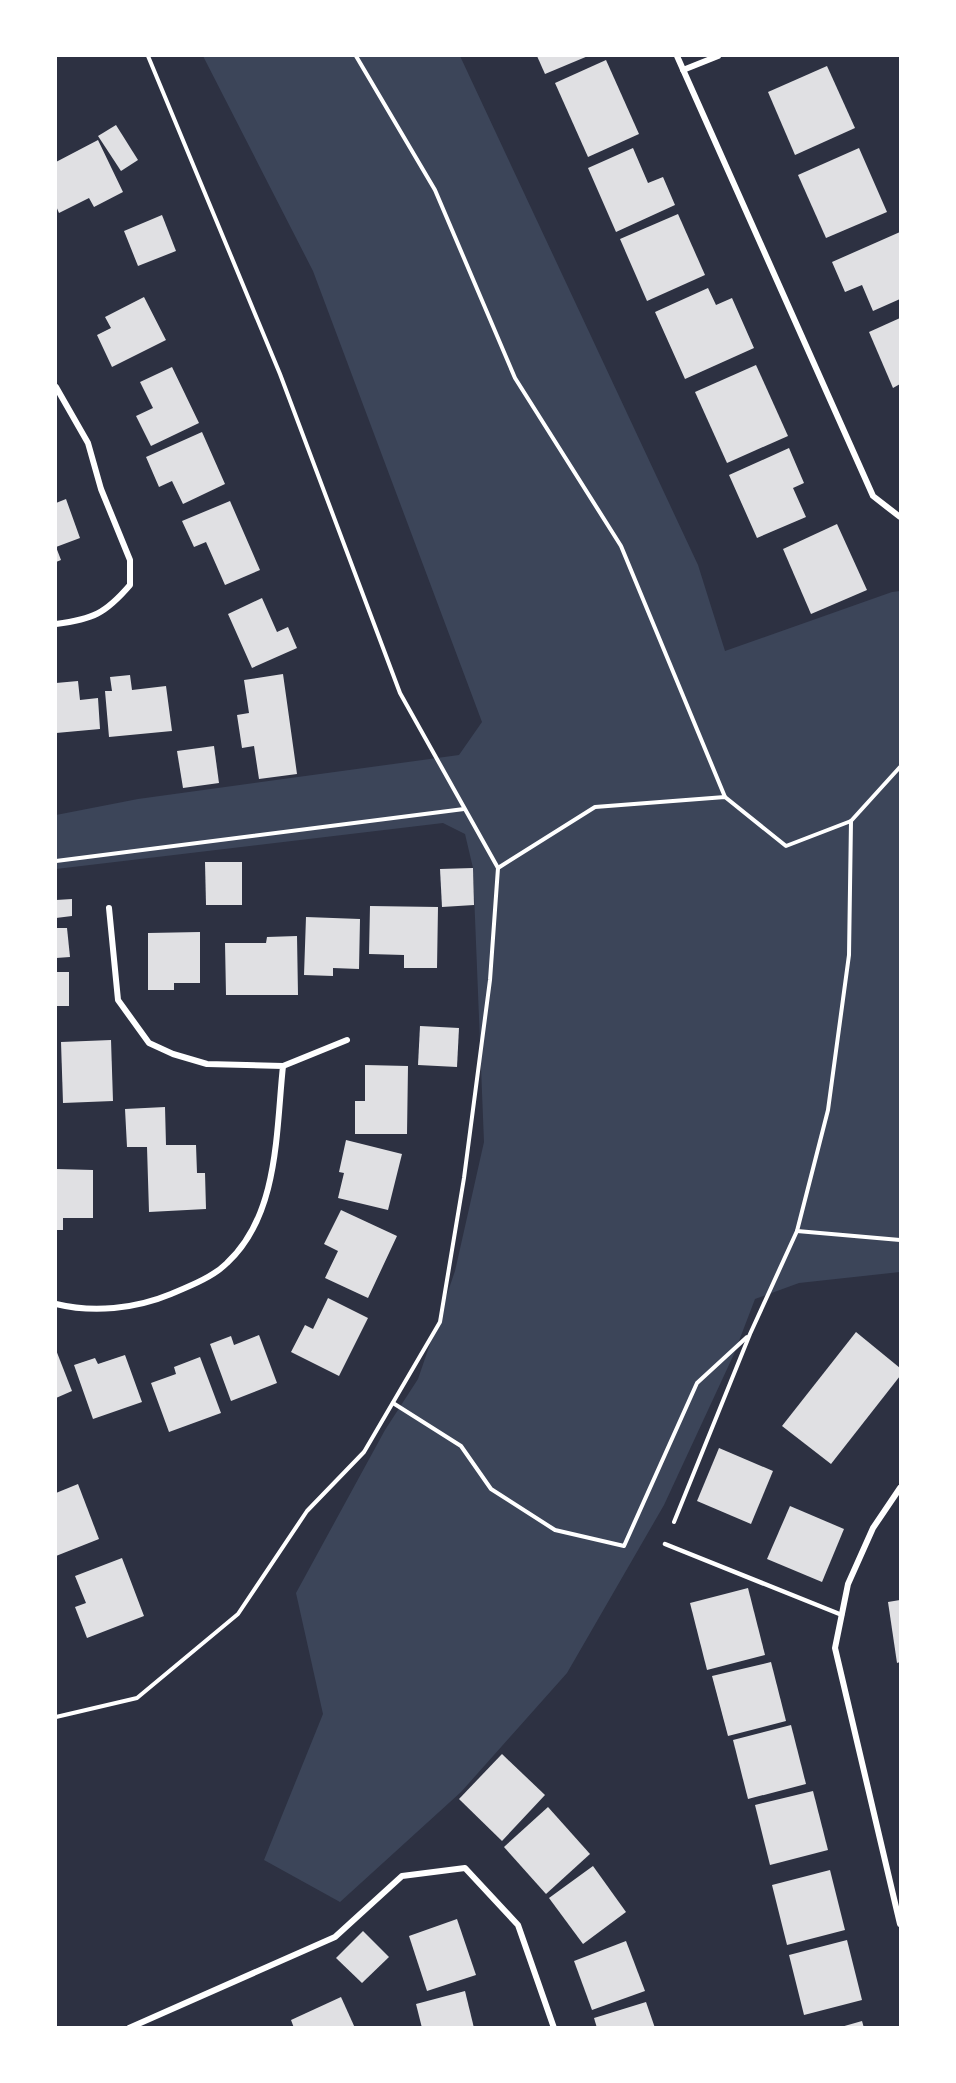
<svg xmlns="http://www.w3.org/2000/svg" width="956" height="2083" font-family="'Alegreya Sans',sans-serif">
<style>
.green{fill:#3c4559}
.building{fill:#e0e0e3}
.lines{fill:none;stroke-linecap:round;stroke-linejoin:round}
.path{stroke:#fff;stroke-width:4}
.service{stroke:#fff;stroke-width:4.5}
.minor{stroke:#fff;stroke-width:6}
</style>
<rect width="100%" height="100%" fill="#2d3142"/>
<!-- green -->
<path class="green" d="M203,56H460L698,565L725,651L892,592L900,591V1272L799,1283L755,1299L734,1354L664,1505L567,1673L461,1792L340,1902L264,1860L323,1714L296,1593L385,1430L418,1379L455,1271L484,1142L473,868L465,834L443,823L56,869V815L138,799L459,755L482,722L313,271Z"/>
<!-- building -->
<g class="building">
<path d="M537,56H588L545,74Z"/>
<path d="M606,60L639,134L588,157L555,83Z"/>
<path d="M827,66L855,128L795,155L768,92Z"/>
<path d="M116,125L138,160L121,171L98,136Z"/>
<path d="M98,140L123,192L94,207L89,198L59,213L56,206V162Z"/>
<path d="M633,148L648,183L663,177L675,205L616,232L588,168Z"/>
<path d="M859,148L887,212L826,238L798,175Z"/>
<path d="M678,214L705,275L647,301L620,239Z"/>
<path d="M162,215L176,251L138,266L124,231Z"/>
<path d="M900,232V299L873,311L862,285L845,292L832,262Z"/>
<path d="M708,288L716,305L732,298L754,348L685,379L655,312Z"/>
<path d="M144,297L166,340L112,367L97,335L111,328L105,317Z"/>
<path d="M900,318V384L893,388L869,332Z"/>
<path d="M756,365L788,436L727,463L695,392Z"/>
<path d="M172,367L199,423L151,446L136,416L153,408L140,382Z"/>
<path d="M202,432L225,484L183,504L172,481L159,487L146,457Z"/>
<path d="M789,448L804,483L793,488L806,517L757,538L729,475Z"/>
<path d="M66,499L80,538L56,547L61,560L56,562V503Z"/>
<path d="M230,501L260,570L225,585L206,542L194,547L182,521Z"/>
<path d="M837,524L867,590L811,614L783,549Z"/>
<path d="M262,598L277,632L288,627L297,648L252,668L228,614Z"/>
<path d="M283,674L297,774L259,779L254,746L242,748L237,715L249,713L244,680Z"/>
<path d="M130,675L132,690L166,686L172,731L109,737L105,691H112L110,677Z"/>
<path d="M78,681L80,700L98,698L100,729L56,733V683Z"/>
<path d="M214,746L219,783L183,788L177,751Z"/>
<path d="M205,862H242V905H206Z"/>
<path d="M473,868L474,905L442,907L440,869Z"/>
<path d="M72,899V916L56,918V900Z"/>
<path d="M370,906L438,907L437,968H404V955L369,954Z"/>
<path d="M306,917L360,919L359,969L333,968V976L304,975Z"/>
<path d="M56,928H67L70,957L56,958Z"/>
<path d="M200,932V983H174V990H148V933Z"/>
<path d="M297,936L298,995H226L225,943H266L267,937Z"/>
<rect x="56" y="972" width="13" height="34"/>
<path d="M420,1026L459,1028L457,1067L418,1065Z"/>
<path d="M111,1040L113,1101L63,1103L61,1042Z"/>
<path d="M365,1065L408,1066L407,1134H355V1101H365Z"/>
<path d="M165,1107L166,1145H196L197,1173H205L206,1209L149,1212L147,1147H127L125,1109Z"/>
<path d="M346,1140L402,1154L388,1210L338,1198L344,1173L339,1172Z"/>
<path d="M56,1169L93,1170V1218H63V1230H56Z"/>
<path d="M341,1210L397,1236L368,1298L325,1278L338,1251L324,1244Z"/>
<path d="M328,1298L368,1318L339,1376L291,1352L305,1325L313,1329Z"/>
<path d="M856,1332L900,1368V1376L831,1464L782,1426Z"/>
<path d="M259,1335L277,1383L231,1401L210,1344L231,1336L234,1345Z"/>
<path d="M56,1350L72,1391L56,1398Z"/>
<path d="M125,1355L142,1402L93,1419L74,1365L95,1358L98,1364Z"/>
<path d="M200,1357L221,1413L169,1432L151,1383L176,1374L174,1367Z"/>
<path d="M719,1448L773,1471L751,1524L697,1501Z"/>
<path d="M78,1484L99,1539L56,1556V1493Z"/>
<path d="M790,1506L844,1529L822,1582L767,1559Z"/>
<path d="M122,1558L144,1616L87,1638L75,1607L86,1603L75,1576Z"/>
<path d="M748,1588L765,1655L707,1670L690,1603Z"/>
<path d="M900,1600V1662L897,1663L888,1602Z"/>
<path d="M771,1662L786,1721L728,1736L712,1676Z"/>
<path d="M791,1725L806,1784L748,1799L733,1740Z"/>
<path d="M502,1754L545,1795L502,1841L459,1799Z"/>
<path d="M813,1791L828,1850L770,1865L755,1805Z"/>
<path d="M548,1807L590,1854L546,1894L504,1847Z"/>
<path d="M593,1866L626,1912L583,1944L549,1898Z"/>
<path d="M830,1870L845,1930L787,1945L772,1885Z"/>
<path d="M457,1919L476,1975L427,1991L409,1936Z"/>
<path d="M363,1931L389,1957L362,1983L336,1958Z"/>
<path d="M847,1940L862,2000L804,2015L789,1955Z"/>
<path d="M626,1941L645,1991L592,2010L574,1961Z"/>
<path d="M465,1991L474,2028H422L416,2004Z"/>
<path d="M341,1997L355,2028H294L291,2020Z"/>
<path d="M646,2002L655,2028H597L594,2018Z"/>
<path d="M862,2021L864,2028H841V2027Z"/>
</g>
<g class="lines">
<!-- path -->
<g class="path">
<path d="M356,56L435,190L515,378L621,546L725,797"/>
<path d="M56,861L464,809"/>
<path d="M498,868L595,807L725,797L786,846L851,821L900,767"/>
<path d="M797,1231L900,1240"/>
<path d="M393,1403L461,1446L491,1489L555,1530L624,1546L697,1383L747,1337"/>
<path d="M674,1522L750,1334L797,1231L828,1110L849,955L851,821"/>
<path d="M56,1717L137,1698L238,1614L307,1511L364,1452L440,1322L464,1178L490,980L498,868L400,693L280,374L148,56"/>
</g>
<!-- service -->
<path class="service" d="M665,1544L842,1615"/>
<!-- minor -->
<g class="minor">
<path d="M677,56L873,496L900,517"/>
<path d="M683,70L718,56"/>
<path d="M56,387L88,443L101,489L130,560V585C105,614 93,619 56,624"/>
<path d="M283,1066L347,1040"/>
<path d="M56,1304C93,1313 135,1309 171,1294C190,1286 213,1277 227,1263C279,1215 276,1131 283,1066L207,1064L173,1054L149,1043L118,1000L109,908"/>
<path d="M900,1488L873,1528L848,1584L835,1648L900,1924"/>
<path d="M129,2028L335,1937L402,1876L465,1868L518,1925L554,2028"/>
</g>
</g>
<!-- border -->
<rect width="956" height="2083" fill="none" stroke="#ffffff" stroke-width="114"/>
</svg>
